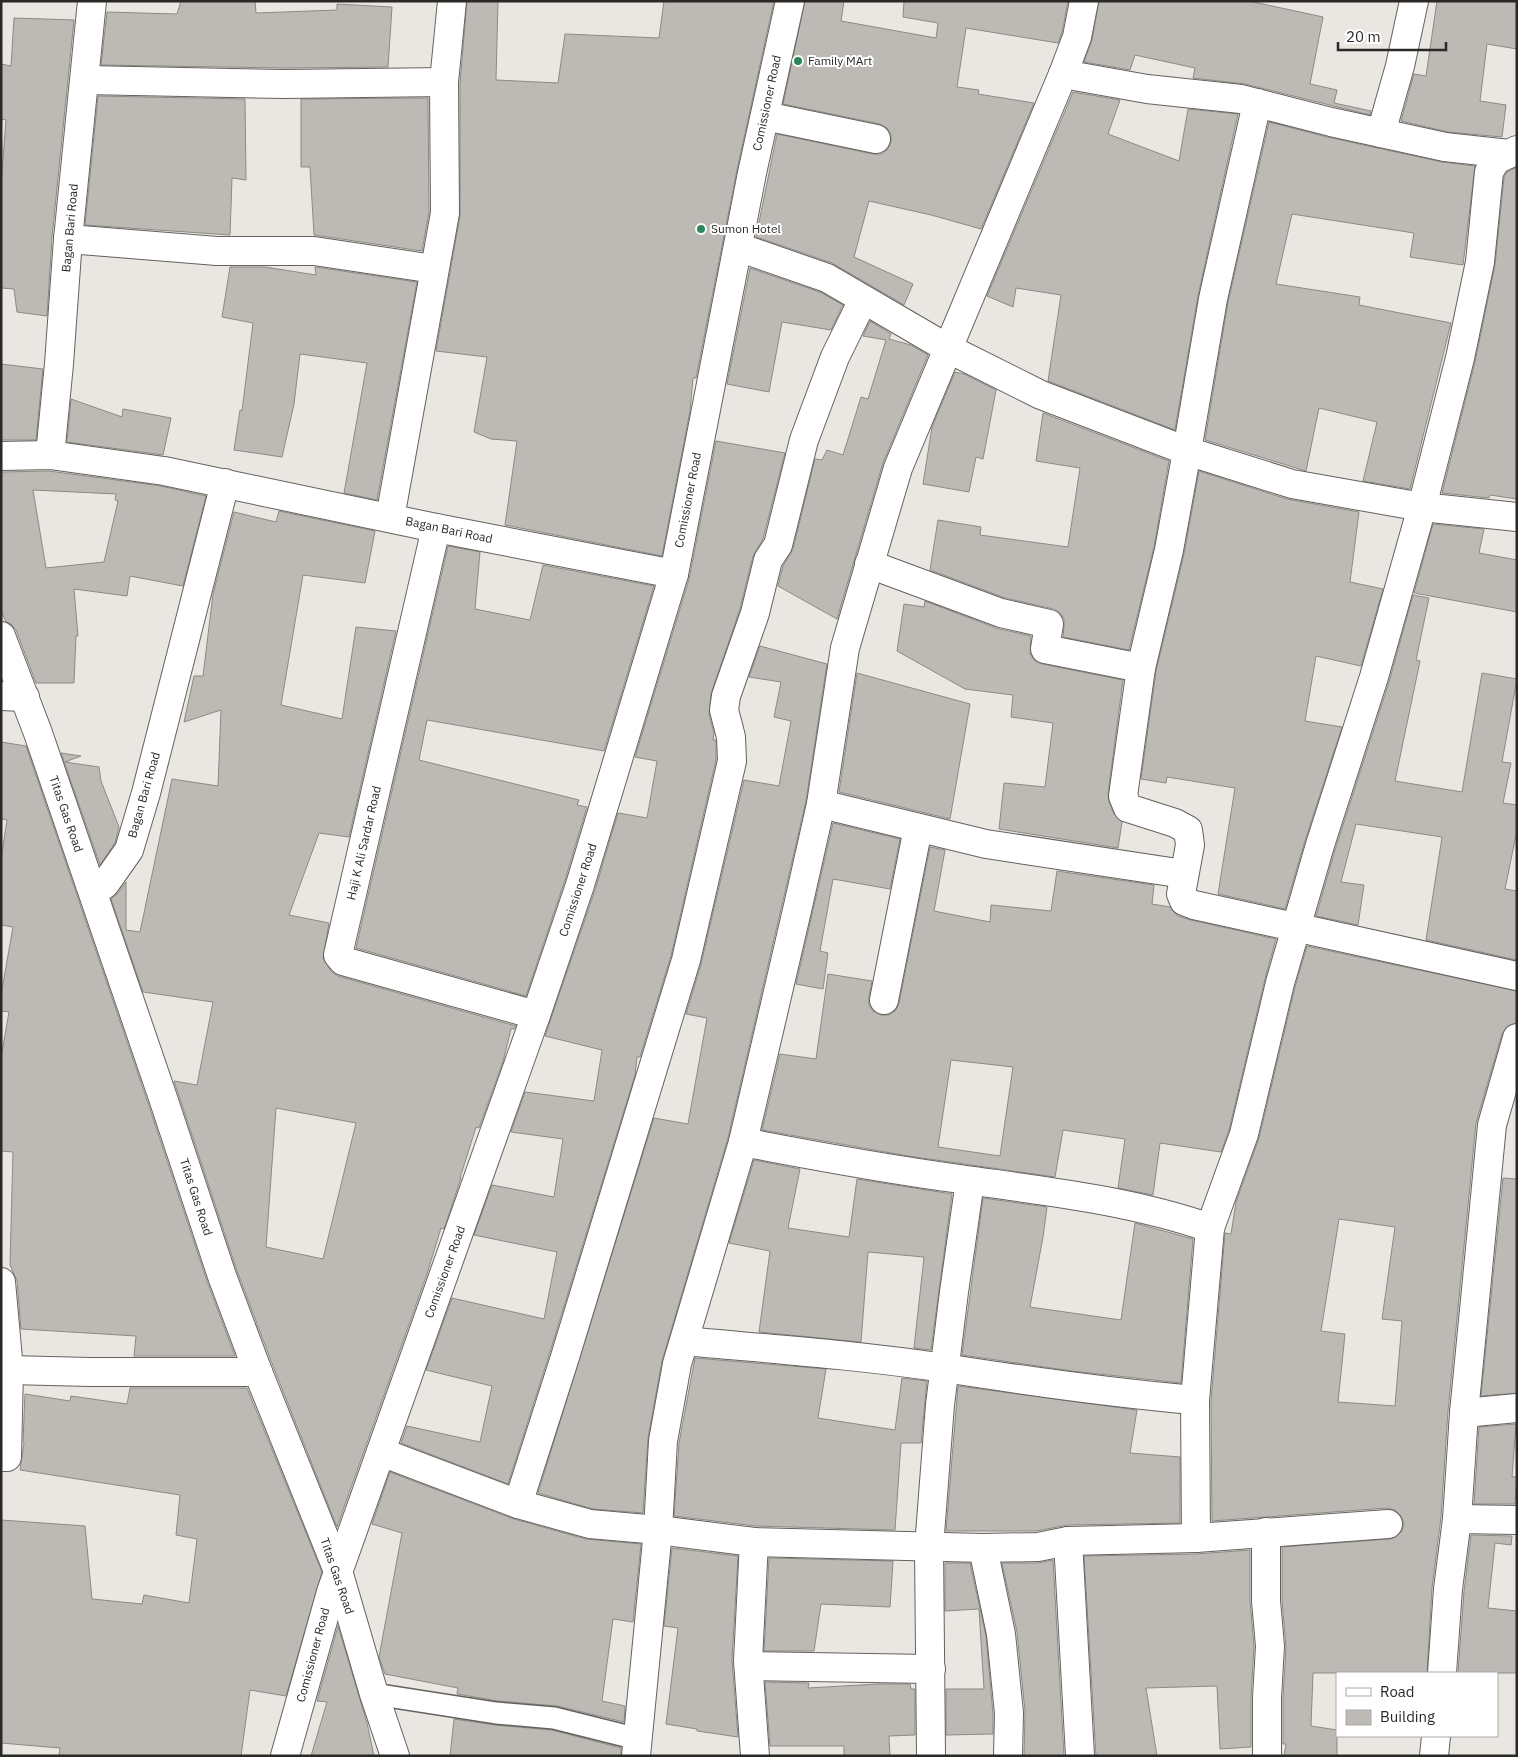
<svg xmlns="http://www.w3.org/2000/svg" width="1518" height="1757" font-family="'IBM Plex Sans',sans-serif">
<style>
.building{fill:#bdb9b4;stroke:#8d8985;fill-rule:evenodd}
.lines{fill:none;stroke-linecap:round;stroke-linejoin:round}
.lane-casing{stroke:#65625e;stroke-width:24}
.street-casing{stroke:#65625e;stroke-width:30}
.secondary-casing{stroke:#65625e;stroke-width:30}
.lane{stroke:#fff;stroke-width:21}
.street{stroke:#fff;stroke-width:28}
.secondary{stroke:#fff;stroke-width:28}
.poi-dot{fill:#2c875d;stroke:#fff;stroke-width:2}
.labels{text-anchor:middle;stroke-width:4;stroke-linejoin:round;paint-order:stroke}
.poi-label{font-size:12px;fill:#2a2927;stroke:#fff;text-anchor:start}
.street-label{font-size:12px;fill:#2a2927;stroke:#fff}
</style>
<rect width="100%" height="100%" fill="#eae6e1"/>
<!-- building -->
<g class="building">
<path d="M181,1H255L256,13L337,10V4L392,7L388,67L285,68L101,65L107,12L177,14Z"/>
<path d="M467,1H498L496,80L558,83L565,34L659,38L664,1H774L737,170L696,378H693L690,411L662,556L505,525L517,441L491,439L474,432L487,357L436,351L460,216V83Z"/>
<path d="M805,1H844L841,21L936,38L938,23L903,17L904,1H1068L1062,33L1058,43L966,28L957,87L979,90L978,94L1034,103L981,229L931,215L869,201L854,257L913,284L904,305L832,263L756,237L777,134L873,154H881L887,150L891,143V134L887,128L880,124L783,104Z"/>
<path d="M1099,1H1249L1323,17L1310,84L1337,90L1334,103L1371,111L1370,115L1245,84L1193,78L1195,68L1135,55L1130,70L1084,62L1092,40Z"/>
<path d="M1437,1H1517V49L1487,44L1480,101L1506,105L1502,137L1448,132L1401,121L1414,74L1426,76Z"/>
<path d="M14,18L74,20L52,237L47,316L17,312L14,289L1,288V184L6,120L1,119V64L11,66Z"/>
<path d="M1073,92L1120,100L1108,134L1179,161L1188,109L1238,114L1198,296L1175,430L1048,381L1061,295L1016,288L1013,307L987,296Z"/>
<path d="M98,96L245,99L246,180L232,178L230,235L85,225Z"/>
<path d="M428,98L429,212L422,251L314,235L310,167H301V99Z"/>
<path d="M1269,122L1327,137L1442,162L1475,166L1463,265L1410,257L1414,233L1292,214L1276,284L1360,297L1359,305L1451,323L1410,489L1363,481L1377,422L1319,408L1306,471L1205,440L1228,302Z"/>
<path d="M1517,167V499L1490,495L1489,498L1442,493L1475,362L1495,265L1504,177L1507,172Z"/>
<path d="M230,267H265L316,275L315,267L417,282L377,500L344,493L367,363L300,354L294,404L282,457L234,450L240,410L242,411L253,323L222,317Z"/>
<path d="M750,268L820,292L843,305L831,330L782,322L769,392L727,384Z"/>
<path d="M870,321L891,334L889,339L911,345L928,355L883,463L837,619L778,586L783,566L793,549L815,459L822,460L827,450L843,455L861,397L868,399L886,340L863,336Z"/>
<path d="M1,364L43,369L36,440H1Z"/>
<path d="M955,372L964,374L996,390L983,459L976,457L969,492L923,484L932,427Z"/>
<path d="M71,399L122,417L123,409L171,418L163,455L67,442Z"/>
<path d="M1043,413L1169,461L1154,547L1129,650L1063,637L1064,626V618L1059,612L1053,609L1005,598L930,570L938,520L981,527L980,535L1068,547L1080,468L1036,461Z"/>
<path d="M716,441L785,453L763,539L753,556L740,609L711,694L709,714L714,733L713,740H716V760L671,956L640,1057H637L635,1075L550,1352L508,1484L401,1443L407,1426L480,1442L492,1386L426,1370L452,1298L544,1319L557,1252L474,1235L492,1185L554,1197L563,1139L511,1132L525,1092L594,1101L602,1050L545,1036L595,890L618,813L647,818L657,761L635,757L689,579Z"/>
<path d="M49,471L161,486L206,496L183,586L130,576L127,596L74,589L78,636H76L74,683H36L16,630L11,624L6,622L1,611V472ZM33,490L116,494L115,500L118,501L104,562L46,568Z"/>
<path d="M1199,471L1287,499L1359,512L1350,582L1383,589L1361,666L1316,656L1305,721L1342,727L1305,841L1285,909L1218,894L1235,788L1167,777L1166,783L1141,779L1156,671L1184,554Z"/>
<path d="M279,511L375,531L365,583L303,575L281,705L342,719L356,627L396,631L349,837L319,833L289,915L329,923L323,958L331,971L338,976L516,1026L514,1029H511L503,1062L479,1128L476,1127L460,1178H461L444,1229L441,1228L427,1274L337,1527L273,1366L237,1271L174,1081L197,1085L213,1002L143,992L111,899L118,893L126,882V930L140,932L172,779L218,786L221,710L184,722L194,676H203L213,594L234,512L276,522ZM276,1108L356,1123L323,1259L266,1247Z"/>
<path d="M1433,524L1484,529L1479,553L1517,560V612L1414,593Z"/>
<path d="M448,546L480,552L475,609L530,620L543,565L654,586L604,751L427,720L419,760L579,800L577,805L587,807L565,880L526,996L356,948Z"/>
<path d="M1413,595L1429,598L1416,660L1420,661L1395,781L1462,792L1482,673L1517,679L1502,762L1511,763L1503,803L1517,805V830L1505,889L1517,891V960L1426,940L1442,837L1356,824L1341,882L1364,885L1358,925L1316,916L1335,850L1389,682Z"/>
<path d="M925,601L996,628L1031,636L1030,654L1035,661L1042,664L1123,680L1108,794L1109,802L1114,814L1122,822L1118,848L999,829L1004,783L1045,787L1053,723L1011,717L1013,695L965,689L897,651L904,604L924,607Z"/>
<path d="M760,646L827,664L806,801L728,1138L662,1361L648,1438L643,1513L593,1509L538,1493L654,1118L688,1124L707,1018L686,1014L701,964L744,780L779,786L791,721L774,717L781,682L749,677Z"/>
<path d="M857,673L970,704L950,819L839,792Z"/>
<path d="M1,742L26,746L148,1103L207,1281L235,1356H134L136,1336L21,1329L17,1281L10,1265L13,1152L1,1151V1058L9,1012L1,1011V995L13,927L1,925V860L7,820L1,819Z"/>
<path d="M61,753L81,756L65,762L99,767L101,781L119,827L115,843L100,865Z"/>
<path d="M833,823L900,839L890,889L833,879L820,951L828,953L823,989L796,984Z"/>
<path d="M930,847L945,850L934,911L990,922L991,905L1051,911L1057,871L1154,885L1152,904L1170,907L1178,916L1191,920L1276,939L1265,979L1229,1130L1221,1152L1160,1143L1153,1195L1118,1188L1125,1139L1063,1130L1055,1177L908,1156L762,1130L780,1054L816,1059L828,974L872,981L869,997V1005L873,1011L881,1015H889L896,1010L899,1003ZM951,1060L1013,1067L1000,1156L938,1147Z"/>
<path d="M1307,946L1517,991V1023L1507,1026L1502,1034L1476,1123L1448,1411L1441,1517L1432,1588L1427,1673H1313L1311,1726L1337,1730V1756H1284L1286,1744H1283V1698L1286,1647L1282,1600V1547L1390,1539L1396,1537L1402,1531L1404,1523L1401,1516L1395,1510L1387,1508L1212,1521L1211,1401L1225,1233L1231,1234L1236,1202L1259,1138L1295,987ZM1339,1219L1395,1227L1382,1319L1402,1321L1395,1406L1338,1402L1345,1334L1321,1331Z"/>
<path d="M754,1160L800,1169L788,1228L849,1237L857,1179L952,1194L931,1350L914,1348L924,1257L868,1252L861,1342L759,1332L770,1251L729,1243Z"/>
<path d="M1503,1178L1517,1179V1393L1481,1396Z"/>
<path d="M983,1198L1047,1207L1043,1237L1030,1307L1121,1320L1135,1223L1193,1239L1181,1383L1072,1371L962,1355Z"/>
<path d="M695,1358L826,1369L818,1418L895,1430L902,1378L927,1381L921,1443H901L895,1530L755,1526L674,1516L679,1443Z"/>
<path d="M958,1386L1137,1410L1130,1453L1180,1457V1523L1068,1525L1036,1531H946Z"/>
<path d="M130,1388H247L322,1572L286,1696L250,1690L241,1756H59L60,1748L1,1743V1520L85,1526L92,1599L142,1604L144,1595L189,1603L197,1539L176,1535L180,1495L20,1470L24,1443L23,1442L25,1394L70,1401L71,1396L127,1404Z"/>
<path d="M1516,1424L1512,1477H1517L1515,1504H1474L1479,1427Z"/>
<path d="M390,1472L514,1519L586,1539L641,1544L633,1622L613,1619L602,1701L625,1706L624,1722L557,1706L498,1701L457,1694L458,1688L385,1674L379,1657L402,1533L372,1524Z"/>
<path d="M1471,1535L1512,1536L1511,1545L1495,1543L1488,1608L1517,1611V1673H1458L1464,1591Z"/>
<path d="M672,1548L738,1556L732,1660L738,1737L697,1731V1729L666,1724L678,1628L664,1626Z"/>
<path d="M1250,1550V1601L1254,1646L1251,1697V1747L1220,1749L1217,1686L1146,1688L1157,1756H1096L1084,1556L1196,1554Z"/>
<path d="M769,1558L893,1561L890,1607L821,1604L814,1651H764Z"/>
<path d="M1053,1560L1064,1756H1024L1025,1711L1017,1632L1002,1563H1038Z"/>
<path d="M945,1563H970L986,1636L993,1714V1734L946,1735V1689H984L979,1609L945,1611Z"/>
<path d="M338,1626L367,1723L374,1756H311L327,1702L317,1701Z"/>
<path d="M765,1682L809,1683L808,1688L878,1684H910L911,1689H915V1735L889,1736L890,1756H844V1746H770Z"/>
<path d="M454,1719L495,1725L552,1730L621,1748V1756H450Z"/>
</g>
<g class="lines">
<!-- lane casing -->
<g class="lane-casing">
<path id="lane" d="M374,1694L496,1713L554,1718L638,1739"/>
</g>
<!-- street casing -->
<g class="street-casing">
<g id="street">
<path d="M1063,74L1147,89L1241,99L1331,122L1445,147L1509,154"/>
<path d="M85,80L285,84L444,82"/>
<path d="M1257,103L1213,299L1187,451L1169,550L1141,668L1123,796L1128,808L1175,823L1188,830L1190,845L1181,894L1184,901L1194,905L1517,976"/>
<path d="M765,116L876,139"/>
<path d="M1381,133L1400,66L1414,1"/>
<path d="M68,239L217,251H314L434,269"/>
<path d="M738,247L827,278L947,348L1041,395L1187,451L1292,484L1422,507L1517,517"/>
<path d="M50,455L59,364L68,239L92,1"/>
<path d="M1,456L50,455L164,471L436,528L674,574"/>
<path d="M390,518L445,213L444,82L452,1"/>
<path d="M436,528L338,955L343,961L536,1015"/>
<path d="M869,564L1001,613L1049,624L1045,649L1141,668"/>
<path d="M1,696L25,697"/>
<path d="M821,804L986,844L1184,874"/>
<path d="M93,892L105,884L129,850L146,793L225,483"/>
<path d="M884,1000L918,828"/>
<path d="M743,1142C815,1156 887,1169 960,1179C1044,1191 1130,1200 1210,1228"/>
<path d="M1,1282L9,1370L7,1457H1"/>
<path d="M684,1341C771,1349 858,1355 944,1368C1028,1381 1111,1393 1195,1400"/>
<path d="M9,1370L90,1372H258"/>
<path d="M1464,1413L1517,1408"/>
<path d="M381,1452L518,1504L590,1524L658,1530L754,1542L983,1548L1038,1547L1068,1541L1196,1538L1388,1524"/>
<path d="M518,1504L565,1357L686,960L732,761L731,737L724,710L726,696L755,613L768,560L778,545L804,440L835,357L863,300"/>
<path d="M1457,1519L1517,1520"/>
<path d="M1266,1532V1601L1270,1646L1267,1698V1756"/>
<path d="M1196,1538L1195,1400L1210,1228L1244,1134L1280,983L1320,845L1374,677L1422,507L1460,358L1480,262L1489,172L1496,160L1517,150"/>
<path d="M1068,1541L1080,1756"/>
<path d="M754,1542L748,1661L755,1756"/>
<path d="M983,1548L1001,1634L1009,1713L1008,1756"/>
<path d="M749,1666L931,1669"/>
<path d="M1442,1673L1448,1589L1457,1519L1464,1413L1492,1125L1517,1038"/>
<path d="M636,1756L658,1530L663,1441L677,1364L743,1142L798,906L821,804L845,648L898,468L1063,74L1077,37L1084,1"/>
<path d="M931,1756L929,1547L940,1405L954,1292L970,1181"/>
<path d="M1434,1756L1436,1736"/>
</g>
</g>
<!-- secondary casing -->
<g class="secondary-casing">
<g id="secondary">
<path d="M1,636L38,733L163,1098L222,1276L258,1372L338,1571L374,1694L395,1756"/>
<path d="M285,1756L331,1592L536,1015L580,885L674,574L752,173L790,1"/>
</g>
</g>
<!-- lane -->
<use href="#lane" class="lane"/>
<!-- street -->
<use href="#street" class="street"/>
<!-- secondary -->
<use href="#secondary" class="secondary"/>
</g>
<!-- markers -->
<g class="poi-dot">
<circle cx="798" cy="61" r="5"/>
<circle cx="701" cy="229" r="5"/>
</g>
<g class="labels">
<!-- poi labels -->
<g class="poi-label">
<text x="808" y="65">Family MArt</text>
<text x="711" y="233">Sumon Hotel</text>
</g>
<!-- street labels -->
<g class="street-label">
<text transform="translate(767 103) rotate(-78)" y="4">Comissioner Road</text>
<text transform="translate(70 228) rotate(-85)" y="4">Bagan Bari Road</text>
<text transform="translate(688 500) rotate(-79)" y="4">Comissioner Road</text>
<text transform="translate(449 530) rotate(12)" y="4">Bagan Bari Road</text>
<text transform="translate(144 795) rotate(-74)" y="4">Bagan Bari Road</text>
<text transform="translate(66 814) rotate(71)" y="4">Titas Gas Road</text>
<text transform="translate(364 843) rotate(-77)" y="4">Haji K Ali Sardar Road</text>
<text transform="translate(578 890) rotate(-72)" y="4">Comissioner Road</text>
<text transform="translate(196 1197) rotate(72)" y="4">Titas Gas Road</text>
<text transform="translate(445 1272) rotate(-70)" y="4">Comissioner Road</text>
<text transform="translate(337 1576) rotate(71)" y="4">Titas Gas Road</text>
<text transform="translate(313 1655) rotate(-75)" y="4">Comissioner Road</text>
</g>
</g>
<!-- border -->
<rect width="1518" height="1757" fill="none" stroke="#2a2927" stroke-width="5"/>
<!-- legend -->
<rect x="1336" y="1672" width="162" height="65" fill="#ffffff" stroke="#aaa9a9"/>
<rect x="1346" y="1688" width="25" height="8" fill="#ffffff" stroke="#aaa9a9"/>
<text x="1380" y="1697" font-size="15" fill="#2a2927">Road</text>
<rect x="1346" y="1710" width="25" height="15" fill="#bdb9b4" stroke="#aaa9a9"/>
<text x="1380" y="1722" font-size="15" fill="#2a2927">Building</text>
<!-- scale -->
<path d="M1338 42v8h108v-8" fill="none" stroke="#2a2927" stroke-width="2.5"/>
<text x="1346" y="42" font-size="15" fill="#2a2927" stroke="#ffffff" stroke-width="4" paint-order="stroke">20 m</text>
</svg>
